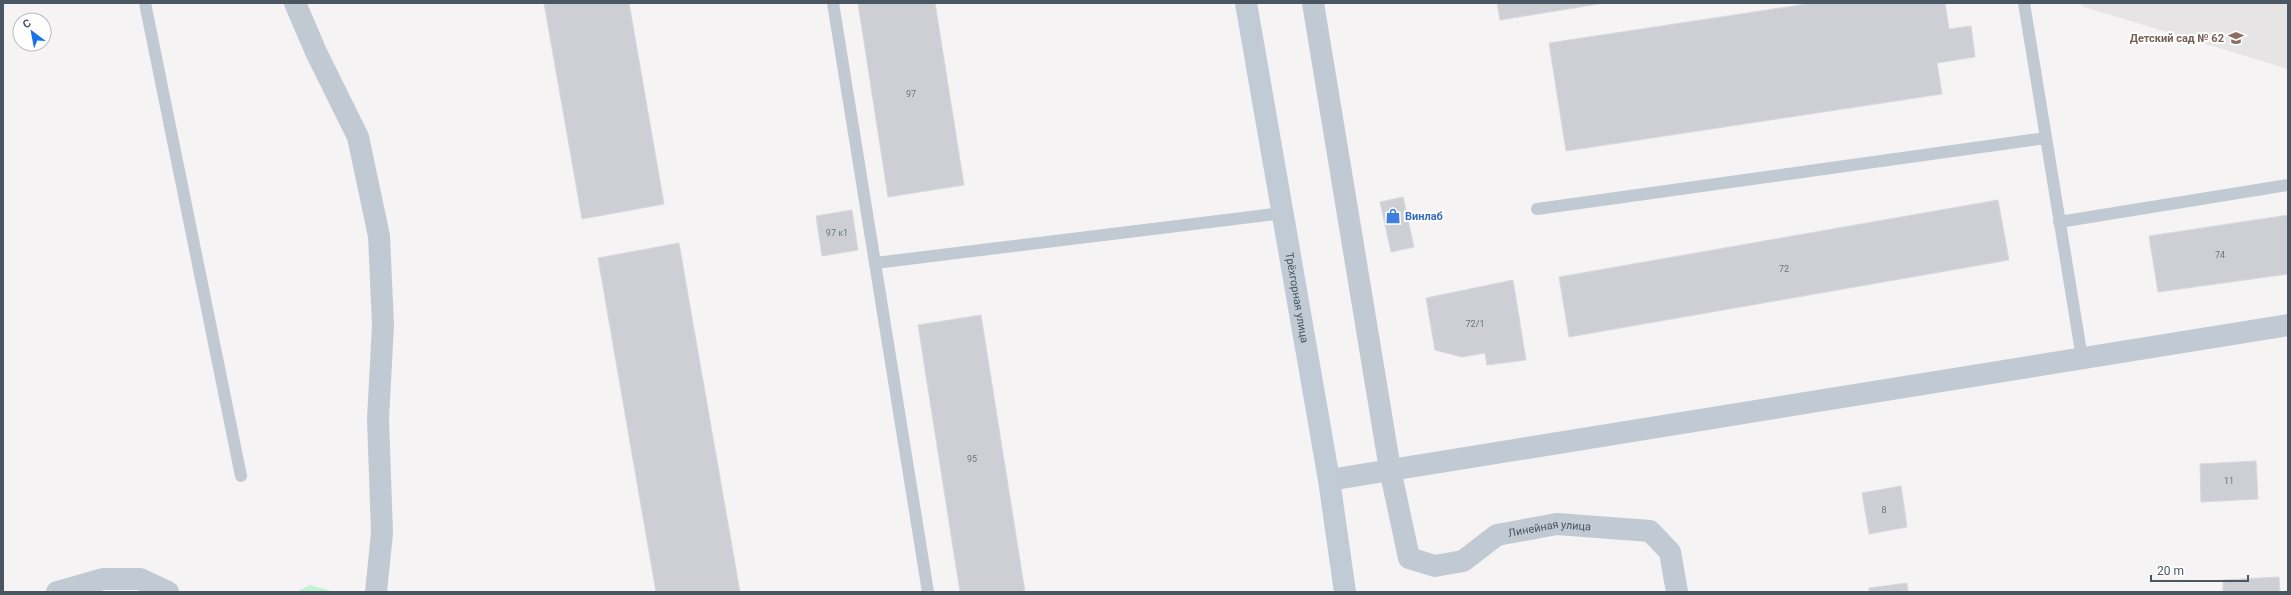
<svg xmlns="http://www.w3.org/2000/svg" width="2291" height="595" font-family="Roboto,sans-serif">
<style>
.education{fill:#e6e4e5}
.green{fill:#c3f1d5}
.building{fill:#cdcfd5;stroke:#d7d9de}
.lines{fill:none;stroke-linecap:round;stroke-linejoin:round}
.service{stroke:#c1cad2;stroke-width:12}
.minor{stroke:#c1cad2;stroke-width:22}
.secondary{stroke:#c1cbd6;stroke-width:22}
.labels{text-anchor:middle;stroke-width:4;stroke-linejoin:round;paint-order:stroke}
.number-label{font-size:9px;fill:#6b747e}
.education-label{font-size:11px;font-weight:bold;fill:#785e54;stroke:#fff;text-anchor:end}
.shop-label{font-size:11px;font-weight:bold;fill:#366cbe;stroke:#fff;text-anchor:start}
.street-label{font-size:11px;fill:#4a5661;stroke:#fff}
</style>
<rect width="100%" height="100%" fill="#f5f3f3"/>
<!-- education -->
<path class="education" d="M2081,3H2288V69L2081,6Z"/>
<!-- green -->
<path class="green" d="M310,585L335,592H296Z"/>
<!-- building -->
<g class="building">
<path d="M544,3H629L664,204L582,219Z"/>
<path d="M858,3H935L964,185L888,197Z"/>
<path d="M1497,3H1605L1500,20Z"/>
<path d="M1813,3H1945L1949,29L1971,26L1975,57L1937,63L1942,94L1566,151L1549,43Z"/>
<path d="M1403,197L1414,247L1391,252L1380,202Z"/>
<path d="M1998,200L2009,260L1569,337L1559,277Z"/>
<path d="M852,210L858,250L822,256L816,216Z"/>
<path d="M2288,215V274L2158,292L2149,236Z"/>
<path d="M679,243L740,592H656L598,258Z"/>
<path d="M1513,280L1526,360L1487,365L1485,353L1462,357L1435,350L1426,298Z"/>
<path d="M981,315L1025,592H960L918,325Z"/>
<path d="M2256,461L2258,499L2201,502L2200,464Z"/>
<path d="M1901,486L1907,527L1869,534L1862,493Z"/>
<path d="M2279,577L2280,592H2223V580Z"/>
<path d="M1907,583L1908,592H1869V588Z"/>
</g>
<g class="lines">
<!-- service -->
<g class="service">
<path d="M145,3L241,476"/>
<path d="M833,3L875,263"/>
<path d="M2024,3L2082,358"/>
<path d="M1537,209L2046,138"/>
<path d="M2059,222L2288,185"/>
<path d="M928,592L875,263L1283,213"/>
</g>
<!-- minor -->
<g class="minor">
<path d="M295,3L316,52L358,137L379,236L383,325L378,419L382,533L376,592"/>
<path id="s1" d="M1313,3L1390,469L1409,558L1435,566L1463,561L1497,535L1557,524L1650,531L1670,552L1677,592"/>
<path d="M1329,480L2288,325"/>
<path d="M57,592L103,579H140L168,592"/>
</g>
<!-- secondary -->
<path class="secondary" id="s2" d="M1246,3L1329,480L1345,592"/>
</g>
<!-- icons -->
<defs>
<g id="school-bare" transform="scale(1.2)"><path d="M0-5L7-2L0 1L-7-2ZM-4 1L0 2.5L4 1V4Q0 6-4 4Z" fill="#8d6e63" stroke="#fff" stroke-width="2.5" paint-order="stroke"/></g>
<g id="shop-bare" transform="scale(1.2)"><path d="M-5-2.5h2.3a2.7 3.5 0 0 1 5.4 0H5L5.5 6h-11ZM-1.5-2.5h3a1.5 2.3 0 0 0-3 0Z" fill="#3f7fe0" stroke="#fff" stroke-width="2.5" paint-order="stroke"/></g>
</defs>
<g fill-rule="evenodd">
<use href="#school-bare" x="2236" y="38"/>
<use href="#shop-bare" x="1393" y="216"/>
</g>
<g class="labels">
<!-- number labels -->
<g class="number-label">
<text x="911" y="97">97</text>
<text x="837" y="236">97 к1</text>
<text x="2220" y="258">74</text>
<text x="1784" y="272">72</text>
<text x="1475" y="327">72/1</text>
<text x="972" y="462">95</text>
<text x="2229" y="484">11</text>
<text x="1884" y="513">8</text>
</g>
<!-- education labels -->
<g class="education-label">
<text x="2224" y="42">Детский сад № 62</text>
</g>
<!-- shop labels -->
<g class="shop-label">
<text x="1405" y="220">Винлаб</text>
</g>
<!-- street labels -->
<g class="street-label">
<text dy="4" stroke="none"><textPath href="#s2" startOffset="299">Трёхгорная улица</textPath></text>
<text dy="4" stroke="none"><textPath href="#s1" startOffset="715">Линейная улица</textPath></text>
</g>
</g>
<!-- border -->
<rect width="2291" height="595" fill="none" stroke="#4a5661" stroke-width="8"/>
<!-- north arrow -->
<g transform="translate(32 32) rotate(328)"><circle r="19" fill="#ffffff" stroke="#b7bbc0"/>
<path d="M0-3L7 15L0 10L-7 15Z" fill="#1a73e8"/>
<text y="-6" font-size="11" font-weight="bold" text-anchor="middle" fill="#4a5661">С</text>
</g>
<!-- scale -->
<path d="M2151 575v6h97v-6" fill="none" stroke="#4a5661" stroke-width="2"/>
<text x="2157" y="575" font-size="12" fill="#4a5661" stroke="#ffffff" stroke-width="3" paint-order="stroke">20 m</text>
</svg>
